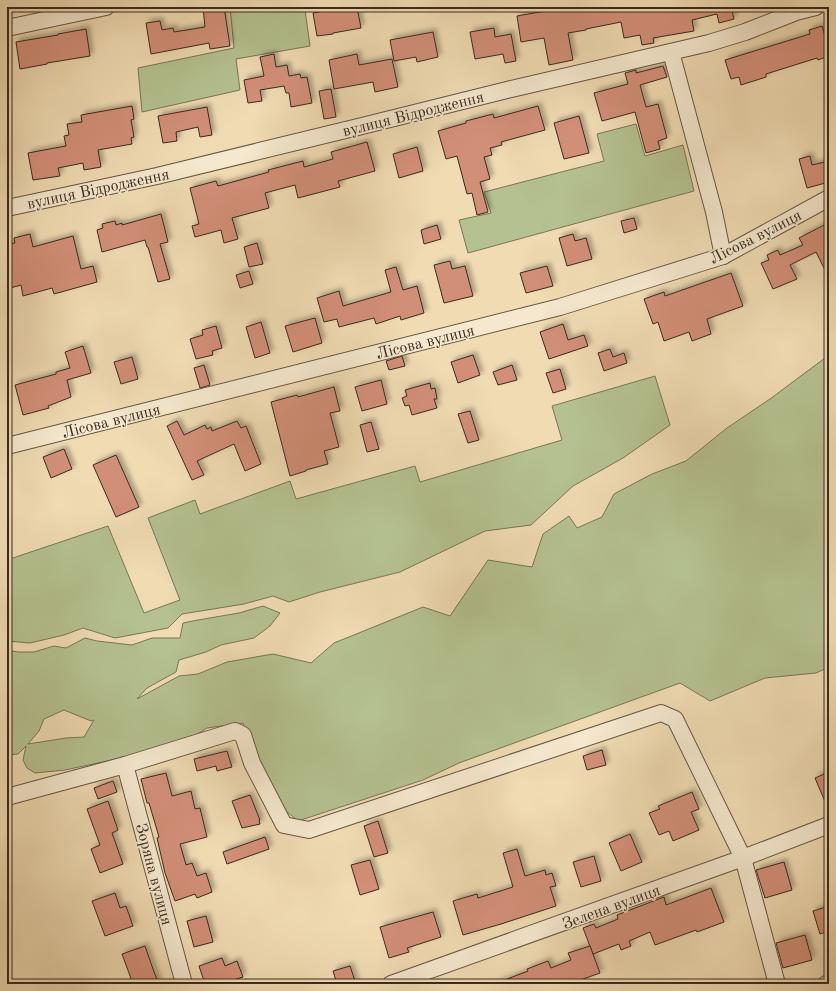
<svg xmlns="http://www.w3.org/2000/svg" width="836" height="991" font-family="'Old Standard TT',serif">
<style>
.green{fill:#b5c190;stroke:#787658;fill-rule:evenodd}
.building{fill:#d28f78;stroke:#3a2a1f;filter:url(#shadow)}
.lines{fill:none;stroke-linecap:round;stroke-linejoin:round}
.minor-casing{stroke:#685644;stroke-width:18}
.minor{stroke:#f5e8ce;stroke-width:16}
.labels{text-anchor:middle;stroke-width:3;stroke-linejoin:round;paint-order:stroke}
.street-label{font-size:16px;fill:#3a2a1f;stroke:#f5e8ce}
</style>
<defs>
<filter id="shadow"><feDropShadow dx="3.5" dy="-3.5" stdDeviation="2" flood-color="#0004"/></filter>
</defs>
<rect width="100%" height="100%" fill="#f0dbb3"/>
<filter id="stains"><feTurbulence type="fractalNoise" baseFrequency=".005" numOctaves="4"/><feColorMatrix values="0 0 0 0 .2 0 0 0 0 .09 0 0 0 0 .02 0 0 0 .5 -.17"/></filter>
<radialGradient id="worn" r=".72"><stop offset=".6" stop-color="#630" stop-opacity="0"/><stop offset="1" stop-color="#630" stop-opacity=".3"/></radialGradient>
<!-- green -->
<g class="green">
<path d="M230,7H323L305,10L310,46L236,59L240,90L142,112L138,68L234,48Z"/>
<path d="M636,124L645,156L683,145L694,191L468,253L459,220L491,213L484,192L604,161L597,134Z"/>
<path d="M829,355V667L816,673L765,678L710,701L680,683L459,763L423,780L298,821L278,804L252,747L243,723L207,728L178,746L65,770L35,773L27,768L23,760L26,746L18,754L7,755V650L18,652H34L54,646L66,648L85,638L97,641L132,645L152,638H180L183,623L198,620L239,613L263,606L280,613L270,626L254,638L221,645L206,652L179,660L176,672L147,688L137,699L179,676L198,674L227,662L273,654L311,663L334,643L423,607L450,616L488,560L532,567L543,534L569,516L577,528L602,517L614,494L652,474L686,461L727,428L770,399ZM64,710L91,721L94,720L84,737L66,738L28,744L39,731L44,719Z"/>
<path d="M655,376L670,425L623,458L573,486L531,525L485,531L400,572L320,592L289,602L273,596L244,604L182,614L168,628L115,638L83,628L64,635L30,643L7,641V560L108,526L144,613L180,600L148,518L195,500L200,514L290,481L296,499L415,466L420,482L562,440L552,406Z"/>
</g>
<!-- building -->
<g class="building">
<path d="M203,7H224L230,46L210,49L209,43L151,54L146,23L160,21L162,30L173,28L174,32L205,27Z"/>
<path d="M352,7H357L361,28L333,33V34L317,36L313,13L329,10V11Z"/>
<path d="M557,7H731L734,19L719,23L717,14L692,20L694,31L653,38L654,43L642,45L640,35L624,38L621,22L586,29V30L568,33L573,60L549,65L544,38L521,42L517,16L557,9Z"/>
<path d="M822,26L829,50V56L818,60L817,58L766,74V77L741,85L739,77L731,79L725,60L810,34L809,30Z"/>
<path d="M494,28L495,37L511,34L516,61L505,63L503,54L475,59L470,32Z"/>
<path d="M86,29L90,56L47,63V64L20,69L16,42L58,35V34Z"/>
<path d="M433,32L438,57L417,62L416,57L394,61L390,40Z"/>
<path d="M274,54L276,67L287,65L289,76L300,74L301,78L307,77L312,103L291,107L289,93H286L284,86L260,90L262,101L248,103L244,80L264,76L260,57Z"/>
<path d="M357,54L359,65L392,59L398,87L375,92L373,82L334,89L329,60Z"/>
<path d="M663,66L667,77L640,85L646,107L658,104L667,138L658,141L660,149L646,153L635,112L602,121L594,93L628,84L625,73L636,70V73Z"/>
<path d="M331,89L336,117L324,119L319,91Z"/>
<path d="M132,106L134,119L131,120L134,137L131,138L132,144L98,150L101,167L84,170L83,163L58,168L60,176L33,180L28,153L66,146L64,136L69,135L67,124L82,122L81,115Z"/>
<path d="M538,106L545,130L501,142L502,145L490,148L492,155L484,157L490,179L480,182L488,212L477,215L472,193L467,194L457,156L446,159L438,131L466,123V121L493,114L494,118Z"/>
<path d="M207,107L212,135L200,137L198,127L176,132L177,141L163,143L158,116Z"/>
<path d="M579,116L589,153L564,159L554,123Z"/>
<path d="M367,142L375,171L338,181L340,187L298,198L295,185L265,193L269,208L232,218L238,239L224,243L221,230L195,237L192,226L199,224L190,188L216,181L218,186L269,172L268,170L303,161L304,167L333,159L331,152Z"/>
<path d="M417,147L423,171L399,178L393,154Z"/>
<path d="M810,156L812,165L829,161V182L807,188L799,159Z"/>
<path d="M161,214L168,242L160,244L170,279L158,282L148,247H147L145,240L102,252L97,230L103,228L102,224L115,221L116,225L122,223V225Z"/>
<path d="M634,218L637,229L624,233L621,221Z"/>
<path d="M826,224L829,231V278L816,252L790,265L797,279L773,289L761,263L769,260L767,255L778,250L780,255L803,245L799,238Z"/>
<path d="M437,225L441,239L424,244L421,230Z"/>
<path d="M30,234L33,247L73,236L81,269L93,266L97,282L54,294L52,288L23,296L21,285L7,289V244L15,243L14,238Z"/>
<path d="M573,234L575,241L586,238L592,259L567,266L559,238Z"/>
<path d="M257,243L263,264L249,267L244,247Z"/>
<path d="M450,261L452,269L465,266L473,296L444,303L434,265Z"/>
<path d="M547,266L553,286L526,293L520,273Z"/>
<path d="M396,267L403,290L417,286L424,313L401,320L400,316L376,324L374,318L339,327L337,319L324,322L317,298L339,291L343,306L391,292L385,270Z"/>
<path d="M249,271L253,284L240,288L236,275Z"/>
<path d="M731,273L743,306L707,319L711,334L692,341L689,332L664,341L658,322L653,324L644,299L664,292L665,296Z"/>
<path d="M315,318L322,343L293,352L285,326Z"/>
<path d="M261,322L270,353L255,358L246,327Z"/>
<path d="M563,324L568,340L584,335L588,346L549,359L540,332Z"/>
<path d="M216,326L222,348L212,351L213,355L196,359L190,339L203,335L202,330Z"/>
<path d="M83,346L91,373L67,380L71,397L48,406L49,408L23,415L15,385L56,374V372L70,368L65,352Z"/>
<path d="M610,349L613,357L624,353L627,363L604,371L598,353Z"/>
<path d="M473,355L480,375L458,383L451,362Z"/>
<path d="M402,356L405,366L389,370L386,361Z"/>
<path d="M132,357L138,379L121,384L114,362Z"/>
<path d="M204,365L210,385L200,388L194,368Z"/>
<path d="M512,365L517,380L498,385L493,372Z"/>
<path d="M560,369L566,389L553,393L546,373Z"/>
<path d="M381,380L387,404L362,411L355,387Z"/>
<path d="M430,383L431,389L435,388L437,399H434L437,408L412,415L409,405L405,406L402,398L407,396L405,390Z"/>
<path d="M334,387L340,411L330,413L339,447L324,451L328,464L306,470V471L290,476L271,402L297,395L298,397Z"/>
<path d="M470,411L479,440L468,443L458,414Z"/>
<path d="M177,421L184,435L205,425L207,429L211,427L212,431L237,421L241,428L246,426L261,464L245,471L234,444L197,461L204,475L192,480L167,426Z"/>
<path d="M371,422L379,449L367,452L360,425Z"/>
<path d="M64,449L72,469L51,478L43,457Z"/>
<path d="M116,455L139,507L116,517L93,465Z"/>
<path d="M602,750L606,765L587,770L583,756Z"/>
<path d="M227,751L232,767L217,771L216,766L197,771L194,759Z"/>
<path d="M829,772V811L815,778Z"/>
<path d="M166,773L172,796L191,791L195,809L200,808L207,837L180,844L186,865L192,863L197,876L206,873L212,892L197,898L195,894L175,901L165,873L157,838L159,837L149,803H147L141,779Z"/>
<path d="M113,781L117,792L98,799L94,788Z"/>
<path d="M692,792L699,809L691,812L699,830L673,841L669,831L659,835L649,813L660,809L658,806Z"/>
<path d="M250,795L260,820H259L260,824L242,828L232,801Z"/>
<path d="M108,801L118,830L112,833L123,864L100,873L91,849L100,845L87,809Z"/>
<path d="M378,821L388,853L374,857L364,826Z"/>
<path d="M630,834L642,862L621,871L609,843Z"/>
<path d="M265,837L269,849L227,864L223,852Z"/>
<path d="M517,849L525,876L545,870L546,875L552,873L556,886L550,887L556,906L501,924L463,935L453,901L477,894L478,898L513,887L503,853Z"/>
<path d="M594,856L601,881L581,887L573,862Z"/>
<path d="M370,860L379,889L360,895L351,865Z"/>
<path d="M784,862L792,890L765,898L756,870Z"/>
<path d="M711,888L724,922L697,932L696,930L655,945L650,932L629,941L631,946L621,950L619,944L593,954L583,928L594,924L596,928L618,919L617,915L664,897L666,905Z"/>
<path d="M115,893L120,908L126,906L133,926L105,936L92,901Z"/>
<path d="M829,906V931L820,934L813,911Z"/>
<path d="M433,912L441,937L407,948L409,952L389,958L380,927Z"/>
<path d="M206,916L213,942L194,947L187,921Z"/>
<path d="M805,935L812,960L783,968L776,943Z"/>
<path d="M145,946L154,972L159,984H133L122,954Z"/>
<path d="M590,946L600,973L569,984H497V983L528,971L527,969L548,961L551,968L571,960L568,953Z"/>
<path d="M222,958L225,966L237,961L243,977L230,981L231,984H205L199,966Z"/>
<path d="M350,966L356,984H337L333,971Z"/>
</g>
<g class="lines">
<!-- minor casing -->
<g class="minor-casing">
<g id="minor">
<path d="M7,28L106,7"/>
<path d="M671,52L714,212L723,256"/>
<path d="M7,208L157,176L358,127L507,90L709,43L745,32L796,12L816,7"/>
<path d="M7,446L560,307L723,256L829,198"/>
<path d="M125,765L184,984"/>
<path d="M7,797L125,765L235,731L243,735L252,763L284,825L309,830L661,713L675,719L743,858L777,984"/>
<path d="M391,984L743,858L829,825"/>
<path d="M826,984L829,983"/>
</g>
</g>
<!-- minor -->
<use href="#minor" class="minor"/>
</g>
<g class="labels">
<!-- street labels -->
<g class="street-label">
<text transform="translate(413 113) rotate(-14)" y="6">вулиця Відродження</text>
<text transform="translate(98 188) rotate(-12)" y="6">вулиця Відродження</text>
<text transform="translate(755 236) rotate(-27)" y="6">Лісова вулиця</text>
<text transform="translate(425 341) rotate(-14)" y="6">Лісова вулиця</text>
<text transform="translate(111 420) rotate(-14)" y="6">Лісова вулиця</text>
<text transform="translate(155 874) rotate(75)" y="6">Зоряна вулиця</text>
<text transform="translate(611 906) rotate(-20)" y="6">Зелена вулиця</text>
</g>
</g>
<!-- margin -->
<rect width="836" height="991" fill="none" stroke="#f0dbb3" stroke-width="24"/>
<rect x="8" y="8" width="820" height="975" fill="none" stroke="#3a2a1f" stroke-width="2"/>
<rect x="12" y="12" width="812" height="967" fill="none" stroke="#3a2a1f"/>
<rect width="100%" height="100%" filter="url(#stains)"/>
<rect width="100%" height="100%" fill="url(#worn)"/>
</svg>
